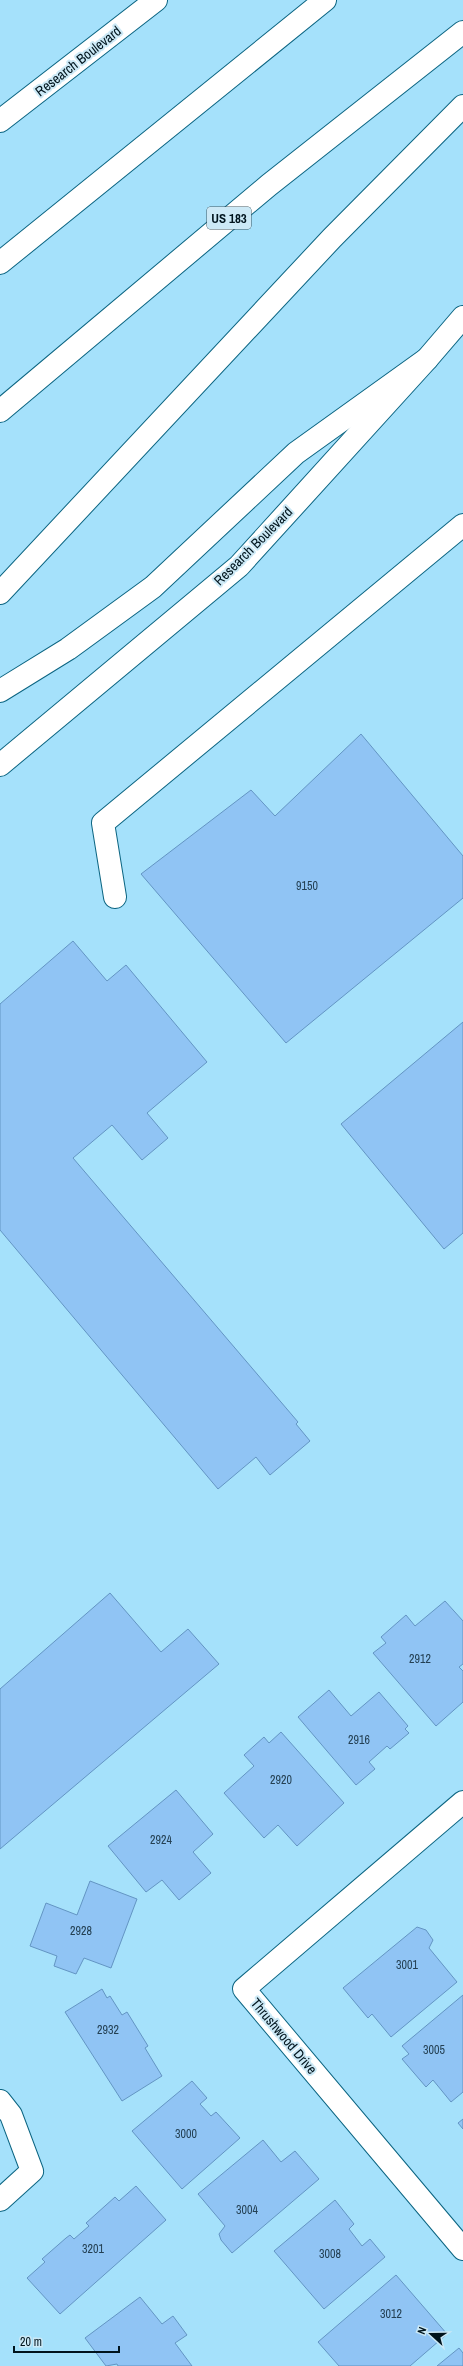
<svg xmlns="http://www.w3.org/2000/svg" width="463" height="2366" font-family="'Archivo Narrow',sans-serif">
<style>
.building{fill:#90c4f4;stroke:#6395c3}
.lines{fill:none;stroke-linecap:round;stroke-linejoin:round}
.minor-casing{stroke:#0c6582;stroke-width:24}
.major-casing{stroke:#0c6582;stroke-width:24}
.highway-casing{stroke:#0c6582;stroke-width:24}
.minor{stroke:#fff;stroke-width:22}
.major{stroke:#fff;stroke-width:22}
.highway{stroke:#fff;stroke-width:22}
.labels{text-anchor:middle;stroke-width:4;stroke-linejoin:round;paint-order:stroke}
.number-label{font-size:12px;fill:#244053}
.shield{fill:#cce9f6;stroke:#3d545e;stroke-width:1}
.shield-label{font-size:13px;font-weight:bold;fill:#00141d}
.street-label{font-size:14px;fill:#00141d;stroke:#cce9f6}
</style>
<rect width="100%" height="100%" fill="#a5e1fb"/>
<!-- building -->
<g class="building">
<path d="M361,734L463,856V898L286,1043L141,874L251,790L275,816Z"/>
<path d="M73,941L107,981L126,965L207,1062L147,1113L168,1138L142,1160L112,1125L73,1158L298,1422L296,1424L310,1441L270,1475L256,1457L218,1489L0,1230V1004Z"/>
<path d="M463,1022V1233L444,1249L341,1124Z"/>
<path d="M110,1593L161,1652L188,1629L219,1664L0,1849V1689Z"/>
<path d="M445,1601L463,1621V1664L459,1667L463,1671V1702L436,1726L373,1653L386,1643L381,1637L406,1615L415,1626Z"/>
<path d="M329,1690L351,1716L379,1692L408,1726L405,1729L409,1733L390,1749L387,1746L369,1762L375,1769L356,1785L298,1717Z"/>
<path d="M281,1732L344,1803L297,1846L278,1825L264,1838L224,1793L254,1766L244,1755L264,1737L269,1743Z"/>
<path d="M176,1790L213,1834L193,1852L211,1873L179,1900L162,1880L146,1892L108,1846Z"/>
<path d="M90,1881L137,1899L111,1968L84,1958L76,1974L54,1966L57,1956L30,1946L46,1903L77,1915Z"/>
<path d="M417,1927L426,1930L433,1940L429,1948L457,1982L391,2037L372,2014L368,2018L343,1988Z"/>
<path d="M102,1989L107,1998L110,1996L122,2015L127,2012L148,2046L145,2048L162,2076L122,2101L65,2012Z"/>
<path d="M463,1995V2092L451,2102L433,2080L426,2087L402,2059L409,2054L402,2046Z"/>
<path d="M192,2081L207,2098L200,2104L211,2116L216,2112L240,2138L182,2189L132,2131Z"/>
<path d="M463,2119V2129L458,2123Z"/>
<path d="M263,2140L281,2162L295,2151L319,2179L232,2253L221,2240L219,2234L225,2226L198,2194Z"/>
<path d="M136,2186L166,2220L60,2314L27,2278L45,2262L42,2259L66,2238L70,2235L74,2239L89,2226L86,2223L115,2197L119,2201Z"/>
<path d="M335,2200L354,2224L349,2229L362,2246L370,2239L385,2257L324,2309L274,2251Z"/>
<path d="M396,2275L447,2334L410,2366H339L318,2342Z"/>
<path d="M140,2297L162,2324L173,2316L187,2335L175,2343L192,2366H118L117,2364L106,2366L85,2338Z"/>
<path d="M459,2348L463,2353V2366H437Z"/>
</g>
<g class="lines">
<!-- minor casing -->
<g class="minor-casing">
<g id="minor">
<path d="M115,897L103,823L463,525"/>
<path d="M463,1802L244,1989L463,2249"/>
<path d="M0,2101L11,2115L32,2171L0,2200"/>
</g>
</g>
<!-- major casing -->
<g class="major-casing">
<g id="major">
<path d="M0,121L156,0"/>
<path d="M0,765L239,566L427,359L463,317"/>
</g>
</g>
<!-- highway casing -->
<g class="highway-casing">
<g id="highway">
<path d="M0,263L325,0"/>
<path d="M0,411L269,185L463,32"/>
<path d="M0,593L332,238L463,106"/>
<path d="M0,691L68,649L153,587L296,453L427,359"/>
</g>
</g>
<!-- minor -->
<use href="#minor" class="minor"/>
<!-- major -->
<use href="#major" class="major"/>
<!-- highway -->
<use href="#highway" class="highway"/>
</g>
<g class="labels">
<!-- number labels -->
<g class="number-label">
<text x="307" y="890">9150</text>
<text x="420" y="1663">2912</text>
<text x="359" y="1744">2916</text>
<text x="281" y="1784">2920</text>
<text x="161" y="1844">2924</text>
<text x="81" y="1935">2928</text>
<text x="407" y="1969">3001</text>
<text x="108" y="2034">2932</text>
<text x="434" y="2054">3005</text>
<text x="186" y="2138">3000</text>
<text x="247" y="2214">3004</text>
<text x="93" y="2253">3201</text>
<text x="330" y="2258">3008</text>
<text x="391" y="2318">3012</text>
</g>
<!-- shield labels -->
<rect class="shield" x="207" y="207" width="44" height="22" rx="3"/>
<g class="shield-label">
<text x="229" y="223">US 183</text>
</g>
<!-- street labels -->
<g class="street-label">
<text transform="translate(78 61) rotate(-38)" y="5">Research Boulevard</text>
<text transform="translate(253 546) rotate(-45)" y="5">Research Boulevard</text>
<text transform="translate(284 2036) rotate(50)" y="5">Thrushwood Drive</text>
</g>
</g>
<!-- north arrow -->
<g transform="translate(431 2334) rotate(291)" stroke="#cce9f6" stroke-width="3" paint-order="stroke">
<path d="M0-3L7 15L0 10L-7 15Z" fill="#00141d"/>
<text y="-6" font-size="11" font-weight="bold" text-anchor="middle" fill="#00141d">N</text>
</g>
<!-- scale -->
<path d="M14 2346v6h105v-6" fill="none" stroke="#00141d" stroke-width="2"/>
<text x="20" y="2346" font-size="12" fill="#00141d" stroke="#cce9f6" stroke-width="3" paint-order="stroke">20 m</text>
</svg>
